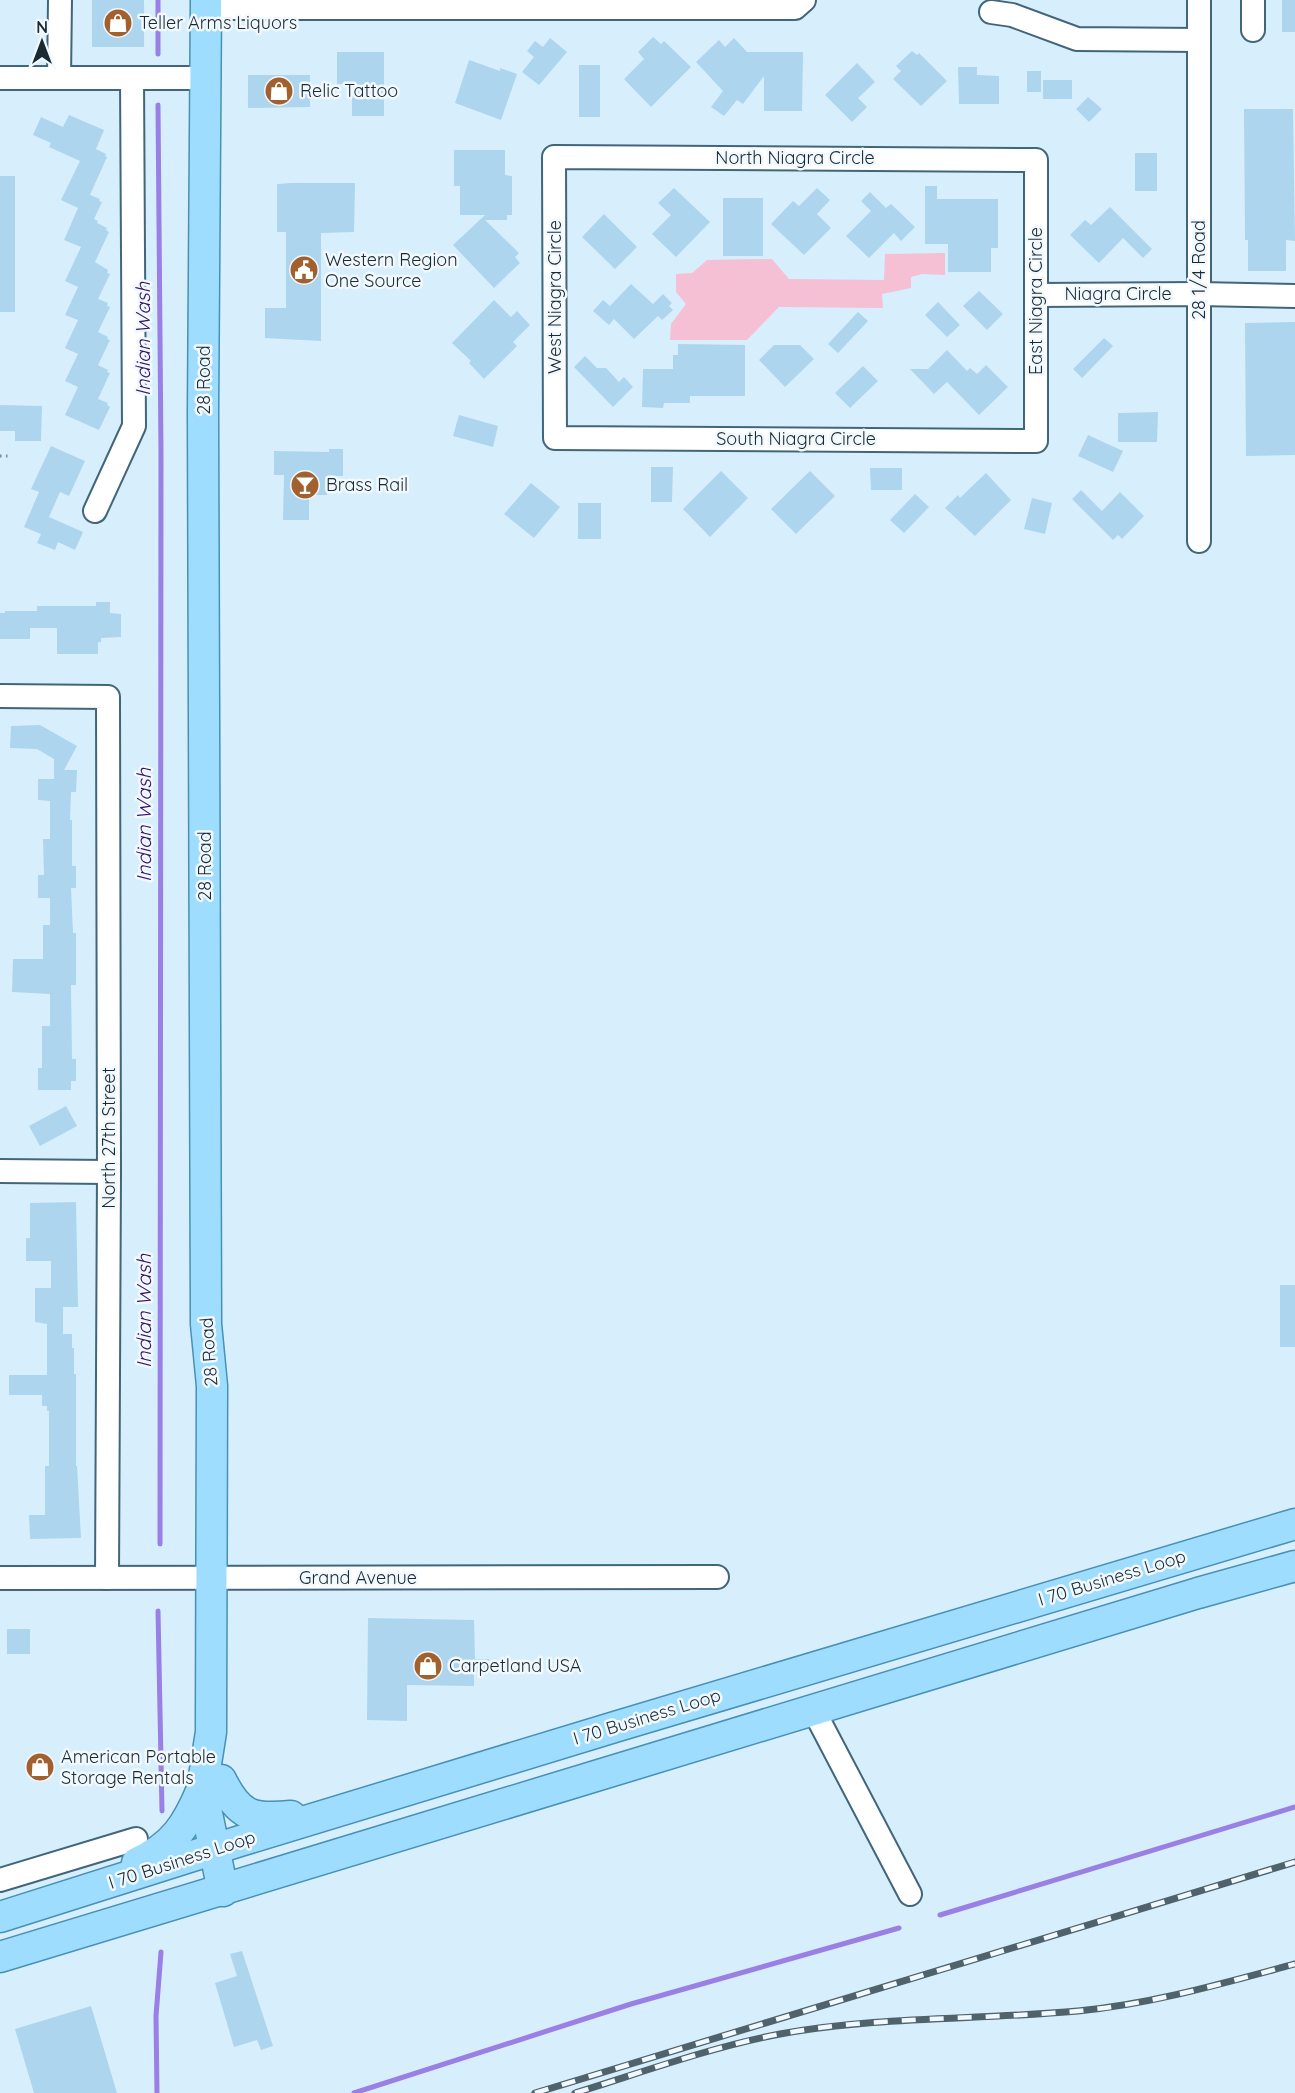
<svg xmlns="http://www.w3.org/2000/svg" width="1295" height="2093" font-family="Quicksand,sans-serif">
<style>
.green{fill:#f5bfd4}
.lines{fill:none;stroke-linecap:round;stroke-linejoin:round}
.stream{stroke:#9a7fe4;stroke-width:5}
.building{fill:#add5ed}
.minor-casing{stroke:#41667b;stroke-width:26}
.major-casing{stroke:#4790b6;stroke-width:33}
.path{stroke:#788c97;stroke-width:3;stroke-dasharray:1.5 4.5;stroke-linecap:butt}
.minor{stroke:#fff;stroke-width:22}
.major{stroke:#9fddfe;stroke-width:30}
.rail-casing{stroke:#50636d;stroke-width:7}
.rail{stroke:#f1f9fe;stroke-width:4.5;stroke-dasharray:14;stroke-linecap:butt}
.labels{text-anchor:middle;stroke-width:5;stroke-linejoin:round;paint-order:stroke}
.poi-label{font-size:18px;fill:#1a2a33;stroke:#f1f9fe;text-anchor:start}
.street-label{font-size:18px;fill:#1a2a33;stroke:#f1f9fe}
.water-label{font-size:20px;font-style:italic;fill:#36126c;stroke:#f1f9fe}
</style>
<rect width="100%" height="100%" fill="#d7effd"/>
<!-- green -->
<path class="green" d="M945,253V275L922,274L911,277V288L882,294L883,308L779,307L747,340H670L671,324L686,304L676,292V274L692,273L707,260L772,259L789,279L884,280L885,254Z"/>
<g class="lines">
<!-- stream -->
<g class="stream">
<path d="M158,54V0"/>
<path d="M158,105L161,453L160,1544"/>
<path d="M158,1611L162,1811"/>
<path d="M940,1915L1295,1807"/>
<path d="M157,2093L156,2016L161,1952"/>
<path d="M354,2093L631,2004L899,1928"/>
</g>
</g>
<!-- building -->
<g class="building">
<rect x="92" y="0" width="52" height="47"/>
<rect x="1282" y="0" width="13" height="32"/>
<path d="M653,37L661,44L664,41L691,67L651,107L624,79L644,59L638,52Z"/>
<path d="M550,38L567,52L539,85L522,72L534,57L527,51L535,41L543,47Z"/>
<path d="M734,38L747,52H803L802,111H764V76L743,104L737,100L724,116L711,107L723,91L696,62L719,40L725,47Z"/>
<path d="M912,51L917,55L919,53L947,81L921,106L893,79L901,71L896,66Z"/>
<path d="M337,52H384V116H352V84H337Z"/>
<path d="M469,60L500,71V68L517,74L501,120L455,103Z"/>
<path d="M857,63L875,82L858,98L867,107L852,122L825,95Z"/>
<rect x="579" y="65" width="21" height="52"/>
<path d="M958,67H977V75L999,76V104H959Z"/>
<rect x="1027" y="71" width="14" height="21"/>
<path d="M248,75H310V107L248,108Z"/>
<rect x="1043" y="80" width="29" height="19"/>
<path d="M1088,97L1102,109L1089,122L1076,109Z"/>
<path d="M1244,109H1293L1295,241L1286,240V271H1248V240H1245Z"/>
<path d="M69,115L104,130L96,149L106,154L105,156L107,157L90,195L100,199L99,201L102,202L94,219L98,221L97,223L107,228L106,230L109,232L95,262L108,270L107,273L110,274L98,299L108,303L107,306L110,307L98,332L108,337L107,339L110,340L98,365L108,370L107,372L110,373L98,399L108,403L107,405L110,407L99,430L65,415L78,387L65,381L78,354L65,348L78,320L65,315L78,287L65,281L81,247L64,240L78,208L61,200L80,161L49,147L51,143L33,135L41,117L63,127Z"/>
<path d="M454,150H505V175L512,176V215H507V220H485L519,253L515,257L520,263L494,288L453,245L485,215H460V186H454Z"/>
<rect x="1135" y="153" width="22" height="38"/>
<rect x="0" y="176" width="15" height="136"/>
<path d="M291,183H355L354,232L321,233V341L265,338V308H286V232H277V184Z"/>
<path d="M925,186H937V199H998V248H991V272H948V244H925Z"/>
<path d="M674,188L710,222L676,257L652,234L671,215L658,203Z"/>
<path d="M817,188L830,200L817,214L831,228L804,255L771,224L793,201L799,206Z"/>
<path d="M870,192L886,208L891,204L915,227L901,241L894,233L869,258L846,236L871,211L861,201Z"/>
<rect x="723" y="198" width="40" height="58"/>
<path d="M1110,207L1152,249L1143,258L1123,238L1099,263L1070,235L1085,220L1091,225Z"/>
<path d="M604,214L637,247L615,269L582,237Z"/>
<path d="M631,284L653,304L663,294L672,303L669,306L673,310L662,320L658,316L634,339L614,319L609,325L593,311L603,300L610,306Z"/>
<path d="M979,291L1003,314L987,330L963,306Z"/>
<path d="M494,300L511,317L517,311L530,325L513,342L517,346L484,379L469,363L471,361L452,343Z"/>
<path d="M938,302L960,325L947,337L925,315Z"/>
<path d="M858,312L868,321L838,353L828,344Z"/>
<path d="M1295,322V455L1246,456L1245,323Z"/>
<path d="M1104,338L1113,346L1082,378L1073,369Z"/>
<path d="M678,344L745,345V396H690V403H664L663,408L642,407L643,369H673V355H678Z"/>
<path d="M774,345H800L814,359L785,387L759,360Z"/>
<path d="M947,350L967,371L970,368L977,374L986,365L1008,387L979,415L947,382L934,394L910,369H928Z"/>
<path d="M585,356L597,368H606L619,382L624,377L633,387L613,407L574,367Z"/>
<path d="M863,366L878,381L850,408L835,393Z"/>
<path d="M0,405L42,406L41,441H15V431H0Z"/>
<path d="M1158,412L1157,442H1118V413Z"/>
<path d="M459,415L498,426L493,447L453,436Z"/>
<path d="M1088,435L1123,451L1113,472L1078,456Z"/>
<path d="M51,446L85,461L69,496L60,492L49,517L83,532L75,550L58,542L55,550L37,543L41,534L24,527L39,492L31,489Z"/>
<path d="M329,449H343V476H327V495H309V520H283L284,475H274V451L329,452Z"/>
<path d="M651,467H673L672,502H651Z"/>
<path d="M870,468H902V490H871Z"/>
<path d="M721,471L748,498L710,537L683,509Z"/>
<path d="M810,471L835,496L796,534L771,509Z"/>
<path d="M986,473L1011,500L975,536L945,508L958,495L960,498Z"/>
<path d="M531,483L560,507L534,538L504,514Z"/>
<path d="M1081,490L1102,511L1120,492L1144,516L1122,539L1118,535L1113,540L1072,499Z"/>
<path d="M915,494L929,507L904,533L890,520Z"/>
<path d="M1032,498L1052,503L1045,534L1024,529Z"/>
<rect x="578" y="503" width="23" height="36"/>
<path d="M96,602H110V613L121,614V637L101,638V642H98V654H57V628H30V639H0V613H5V611H37V606H96Z"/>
<path d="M40,725L77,746L64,770H77L76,792H71L70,820H72V866H76V888H71L73,933H76V985H71L72,1059H76V1081H71V1090H38V1068H42V1026H50V994L12,992L13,959H43V925H50V898H38V875H44L43,839H50V801L38,800V779H54V759L37,749L10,748L11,726Z"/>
<path d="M66,1106L77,1126L40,1146L29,1126Z"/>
<path d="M76,1202L78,1307H63V1334H72V1348H74V1374H76V1466H77L81,1538L30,1539L29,1515H45V1466H49V1411H47V1406H42V1395H9V1375H47V1324L35,1322V1288H51V1261H26V1238H30V1203Z"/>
<rect x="1280" y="1285" width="15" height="62"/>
<path d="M368,1618L474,1620L475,1659H489V1673L474,1672V1686L407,1685V1721L367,1720Z"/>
<rect x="7" y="1629" width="23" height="25"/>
<path d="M242,1951L273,2046L261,2050L257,2040L234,2047L215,1983L237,1976L230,1954Z"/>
<path d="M91,2006L117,2093H34L15,2029Z"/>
</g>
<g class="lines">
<!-- minor casing -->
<g class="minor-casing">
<g id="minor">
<path d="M359,0V8H795L804,0"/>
<path d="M1199,0V541"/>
<path d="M206,8H359"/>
<path d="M991,12L1012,15L1077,39L1199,40"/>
<path d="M1253,30V0"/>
<path d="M0,78H206"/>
<path d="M59,78L60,0"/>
<path d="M554,157L1036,160V441L555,438Z"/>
<path d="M1036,295L1199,294L1295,296"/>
<path d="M95,511L134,426L132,78"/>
<path d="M0,696L108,697L109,1172L107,1578"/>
<path d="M0,1171L109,1172"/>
<path d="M0,1578L717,1577"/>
<path d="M814,1711L910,1894"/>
<path d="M0,1880L136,1839"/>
</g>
</g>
<!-- major casing -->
<g class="major-casing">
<g id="major">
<path d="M206,0L203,412L206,1324L212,1386L211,1732L202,1789L223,1891"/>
<path d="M221,1780C239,1816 252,1820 291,1816"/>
<path d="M137,1863C174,1846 187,1825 202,1789"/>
<path d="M0,1917L240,1841L618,1726L1295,1524"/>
<path d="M0,1957L1198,1593L1295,1566"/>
</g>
</g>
<!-- path -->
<path class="path" d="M0,456H10"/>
<!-- minor -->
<use href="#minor" class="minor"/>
<!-- major -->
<use href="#major" class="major"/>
<!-- rail casing -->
<g class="rail-casing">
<g id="rail">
<path d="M535,2093L1295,1862"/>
<path d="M575,2093C643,2072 711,2047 780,2034C878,2016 979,2020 1078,2011C1152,2004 1224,1983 1295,1964"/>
</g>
</g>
<!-- rail -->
<use href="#rail" class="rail"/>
</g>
<!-- icons -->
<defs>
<g id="shop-disc" transform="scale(1.5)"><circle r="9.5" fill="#a3602f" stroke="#f1f9fe"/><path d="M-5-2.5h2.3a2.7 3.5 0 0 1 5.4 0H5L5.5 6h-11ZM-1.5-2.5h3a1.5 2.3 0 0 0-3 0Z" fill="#fff"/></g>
<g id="civic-disc" transform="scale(1.5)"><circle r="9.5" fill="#a3602f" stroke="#f1f9fe"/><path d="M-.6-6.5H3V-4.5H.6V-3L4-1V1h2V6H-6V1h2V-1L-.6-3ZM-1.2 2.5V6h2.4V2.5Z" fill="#fff"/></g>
<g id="bar-disc" transform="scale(1.5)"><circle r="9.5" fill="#a3602f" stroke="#f1f9fe"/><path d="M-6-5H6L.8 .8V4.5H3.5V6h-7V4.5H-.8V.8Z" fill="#fff"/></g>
</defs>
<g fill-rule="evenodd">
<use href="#shop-disc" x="118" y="23"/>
<use href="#shop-disc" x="279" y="91"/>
<use href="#civic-disc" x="304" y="270"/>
<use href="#bar-disc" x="305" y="485"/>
<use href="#shop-disc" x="428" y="1666"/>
<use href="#shop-disc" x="40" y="1767"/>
</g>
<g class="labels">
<!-- poi labels -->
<g class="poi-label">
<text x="139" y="29">Teller Arms Liquors</text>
<text x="300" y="97">Relic Tattoo</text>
<text x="325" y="266">Western Region<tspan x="325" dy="21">One Source</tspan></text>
<text x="326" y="491">Brass Rail</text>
<text x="449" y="1672">Carpetland USA</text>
<text x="61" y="1763">American Portable<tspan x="61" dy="21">Storage Rentals</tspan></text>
</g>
<!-- street labels -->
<g class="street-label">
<text x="795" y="164">North Niagra Circle</text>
<text transform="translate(1199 270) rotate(-90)" y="6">28 1/4 Road</text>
<text x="1118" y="300">Niagra Circle</text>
<text transform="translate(555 297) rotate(-90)" y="6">West Niagra Circle</text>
<text transform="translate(1036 301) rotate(-90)" y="6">East Niagra Circle</text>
<text transform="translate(204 380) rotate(-90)" y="6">28 Road</text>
<text x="796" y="445">South Niagra Circle</text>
<text transform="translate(205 866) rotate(-90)" y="6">28 Road</text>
<text transform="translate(109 1138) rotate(-90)" y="6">North 27th Street</text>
<text transform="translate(209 1352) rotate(-94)" y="6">28 Road</text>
<text x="358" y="1584">Grand Avenue</text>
<text transform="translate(1112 1578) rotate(-17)" y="6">I 70 Business Loop</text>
<text transform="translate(647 1717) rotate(-17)" y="6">I 70 Business Loop</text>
<text transform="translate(182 1860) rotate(-18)" y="6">I 70 Business Loop</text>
</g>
<!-- water labels -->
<g class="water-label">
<text transform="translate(143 339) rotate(-90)" y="7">Indian Wash</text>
<text transform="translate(144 825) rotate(-90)" y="7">Indian Wash</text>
<text transform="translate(144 1311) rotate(-90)" y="7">Indian Wash</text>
</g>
</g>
<!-- north arrow -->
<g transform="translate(42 42)" stroke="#f1f9fe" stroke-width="4.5" paint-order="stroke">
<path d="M0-4.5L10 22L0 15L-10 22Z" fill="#1a2a33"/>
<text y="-9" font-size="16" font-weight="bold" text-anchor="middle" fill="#1a2a33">N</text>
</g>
</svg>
